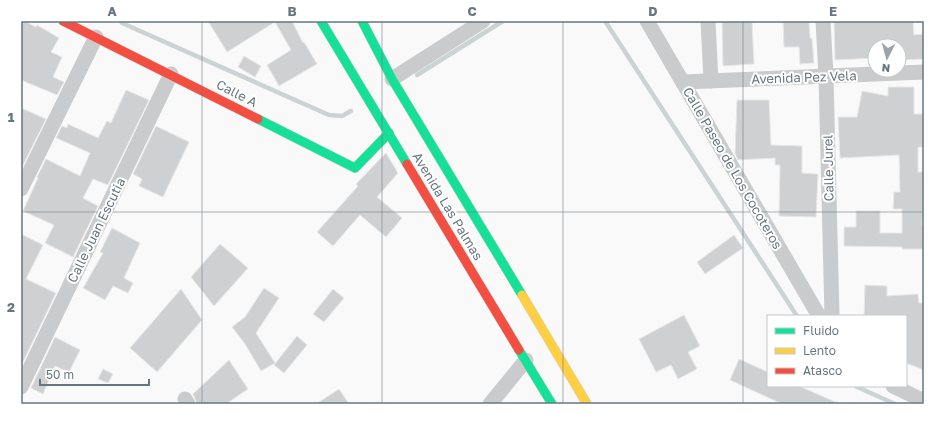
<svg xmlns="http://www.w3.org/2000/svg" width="945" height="425" font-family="'Golos Text',sans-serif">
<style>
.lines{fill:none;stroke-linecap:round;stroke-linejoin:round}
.stream{stroke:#ccd3d5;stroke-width:4.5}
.building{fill:#ced0d1;stroke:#e8e8e8}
.fast-casing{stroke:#d4d5d6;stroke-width:10}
.slow-casing{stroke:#d4d5d6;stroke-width:10}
.jam-casing{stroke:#d4d5d6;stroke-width:10}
.street{stroke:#cacbcc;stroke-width:15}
.fast{stroke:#16e098;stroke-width:9}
.slow{stroke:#ffcf43;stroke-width:9}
.jam{stroke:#f24e42;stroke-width:9}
.grid{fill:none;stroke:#677780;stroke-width:1;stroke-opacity:0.55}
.labels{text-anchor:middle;stroke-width:4;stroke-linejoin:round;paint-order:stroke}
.street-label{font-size:13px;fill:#677780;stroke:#fff}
.neatline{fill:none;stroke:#677780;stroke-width:1.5}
.grid-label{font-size:13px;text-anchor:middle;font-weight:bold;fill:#677780}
</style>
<rect width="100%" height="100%" fill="#f9f9f9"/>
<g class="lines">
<!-- stream -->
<g class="stream">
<path d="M121,21L122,23L329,115L342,116L351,111"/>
<path d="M605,21L797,316"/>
<path d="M417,75L503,21"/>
<path d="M855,386L895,404"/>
</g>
</g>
<!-- building -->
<g class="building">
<path d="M21,21H24L36,27L37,25L59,38L51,52L62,57L53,77L64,82L57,95L21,80Z"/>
<path d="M208,21H292L303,43L304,42L317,64L279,86L267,65L291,50L275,22L227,52Z"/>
<path d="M722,21H752L754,64L723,66Z"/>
<path d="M783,21H809L810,38H812L814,63L800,64L799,47H784Z"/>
<path d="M834,21H913L914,35L924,34V59L899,60V46H875V58L835,60Z"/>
<path d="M244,56L261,66L255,77L238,67Z"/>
<path d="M888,87H914V114H924V147H918V172H924L922,226L924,227V249H902V247L844,246V227H856V211H880V233H902V209H893L894,192H900L899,155L840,158L838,117H857L862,91L888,96Z"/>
<path d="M126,90L149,100L108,185L93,179L83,198L98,206L73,257L45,243L54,225L23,211L38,178L37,177L46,159L80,176L90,153L56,138L62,126L67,128L68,124L98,138L107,121L111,123Z"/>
<path d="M737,100H769L771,145L802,146V173L818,174L816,217L779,216L780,165H775V158L738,160L735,154Z"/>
<path d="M21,108L46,119L21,169Z"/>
<path d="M156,126L189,142L163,197L139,186L142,179L133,174Z"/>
<path d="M386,153L398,173L377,197L402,218L386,237L360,215L333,246L317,232L358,186L356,184Z"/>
<path d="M112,228L140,243L124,278L133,283L128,293L113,286L105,300L83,288L103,253L100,252Z"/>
<path d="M21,234L43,245L26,279L56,293L21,366Z"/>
<path d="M734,235L743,248L705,274L697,262Z"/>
<path d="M220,244L248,268L214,306L191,277Z"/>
<path d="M865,285L887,286V296L918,294L919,303H924V370L906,363V316H864Z"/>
<path d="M264,288L279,298L256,333L275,363L261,371L245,344L232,327L245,317Z"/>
<path d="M181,289L202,320L157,372L130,348Z"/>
<path d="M333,289L344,298L324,322L313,314Z"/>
<path d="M684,315L700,346L688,352L697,369L678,379L671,365L656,372L639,339Z"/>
<path d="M297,336L307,345L284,373L274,365Z"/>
<path d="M55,337L80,350L69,372L55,366L43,394L31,388Z"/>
<path d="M739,359L768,372V386H799L840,404H782L730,380Z"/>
<path d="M229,360L248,389L226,404H197L193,394Z"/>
<path d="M103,369L113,374L108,383L98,379Z"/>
<path d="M339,389L349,404H316Z"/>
</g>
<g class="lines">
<!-- fast casing -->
<g class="fast-casing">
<g id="fast">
<path d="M321,21L407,164"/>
<path d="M362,21L392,79L522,295"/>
<path d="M258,119L355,168L389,133"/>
<path d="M519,350L552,404"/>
</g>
</g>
<!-- slow casing -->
<g class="slow-casing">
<path id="slow" d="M522,295L587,404"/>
</g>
<!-- jam casing -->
<g class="jam-casing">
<g id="jam">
<path d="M63,21L258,119"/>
<path d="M407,164L519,350"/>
</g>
</g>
<!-- street -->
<g class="street">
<path d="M647,21L819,316"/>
<path d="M708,21L711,81"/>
<path d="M823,21L826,76L832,316"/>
<path d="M392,79L483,21"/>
<path d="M683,82L924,72"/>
<path d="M21,189L96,37"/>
<path d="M893,386L924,401"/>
<path d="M21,387L171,74"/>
<path d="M185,399L188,404"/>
<path d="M490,404L526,360"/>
</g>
<!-- fast -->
<use href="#fast" class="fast"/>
<!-- slow -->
<use href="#slow" class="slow"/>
<!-- jam -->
<use href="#jam" class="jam"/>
</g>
<!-- grid -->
<path class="grid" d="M202,21V404M382,21V404M563,21V404M743,21V404M21,212H924"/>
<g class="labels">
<!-- street labels -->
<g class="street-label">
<text transform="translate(804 77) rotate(-2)" y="5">Avenida Pez Vela</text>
<text transform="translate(237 93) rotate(27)" y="5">Calle A</text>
<text transform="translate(733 168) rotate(60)" y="5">Calle Paseo de Los Cocoteros</text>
<text transform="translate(828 168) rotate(-91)" y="5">Calle Jurel</text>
<text transform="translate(448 206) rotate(59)" y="5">Avenida Las Palmas</text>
<text transform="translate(96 230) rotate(-64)" y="5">Calle Juan Escutia</text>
</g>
</g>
<!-- border -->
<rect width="945" height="425" fill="none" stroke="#ffffff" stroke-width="44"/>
<!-- legend -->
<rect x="767" y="315" width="140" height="72" fill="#ffffff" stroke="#c2c9cc"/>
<rect x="775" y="328" width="20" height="6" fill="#16e098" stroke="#c2c9cc"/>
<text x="803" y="335" font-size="12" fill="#677780">Fluido</text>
<rect x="775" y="348" width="20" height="6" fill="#ffcf43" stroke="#c2c9cc"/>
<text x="803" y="355" font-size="12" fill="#677780">Lento</text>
<rect x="775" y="368" width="20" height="6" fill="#f24e42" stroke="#c2c9cc"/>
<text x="803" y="375" font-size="12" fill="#677780">Atasco</text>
<!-- north arrow -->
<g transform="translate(887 58) rotate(186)"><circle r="19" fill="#ffffff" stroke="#c2c9cc"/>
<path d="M0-3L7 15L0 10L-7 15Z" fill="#9aa4aa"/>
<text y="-6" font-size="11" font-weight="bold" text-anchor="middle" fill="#677780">N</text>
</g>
<!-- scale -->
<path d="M40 379v6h109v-6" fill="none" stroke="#677780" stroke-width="2"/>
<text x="46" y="379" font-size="12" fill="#677780" stroke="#ffffff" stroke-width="3" paint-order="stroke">50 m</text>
<rect x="22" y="22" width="901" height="381" class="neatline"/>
<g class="grid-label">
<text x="112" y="16">A</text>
<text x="292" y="16">B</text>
<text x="472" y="16">C</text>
<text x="653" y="16">D</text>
<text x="833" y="16">E</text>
<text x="11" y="122">1</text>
<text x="11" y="312">2</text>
</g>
</svg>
